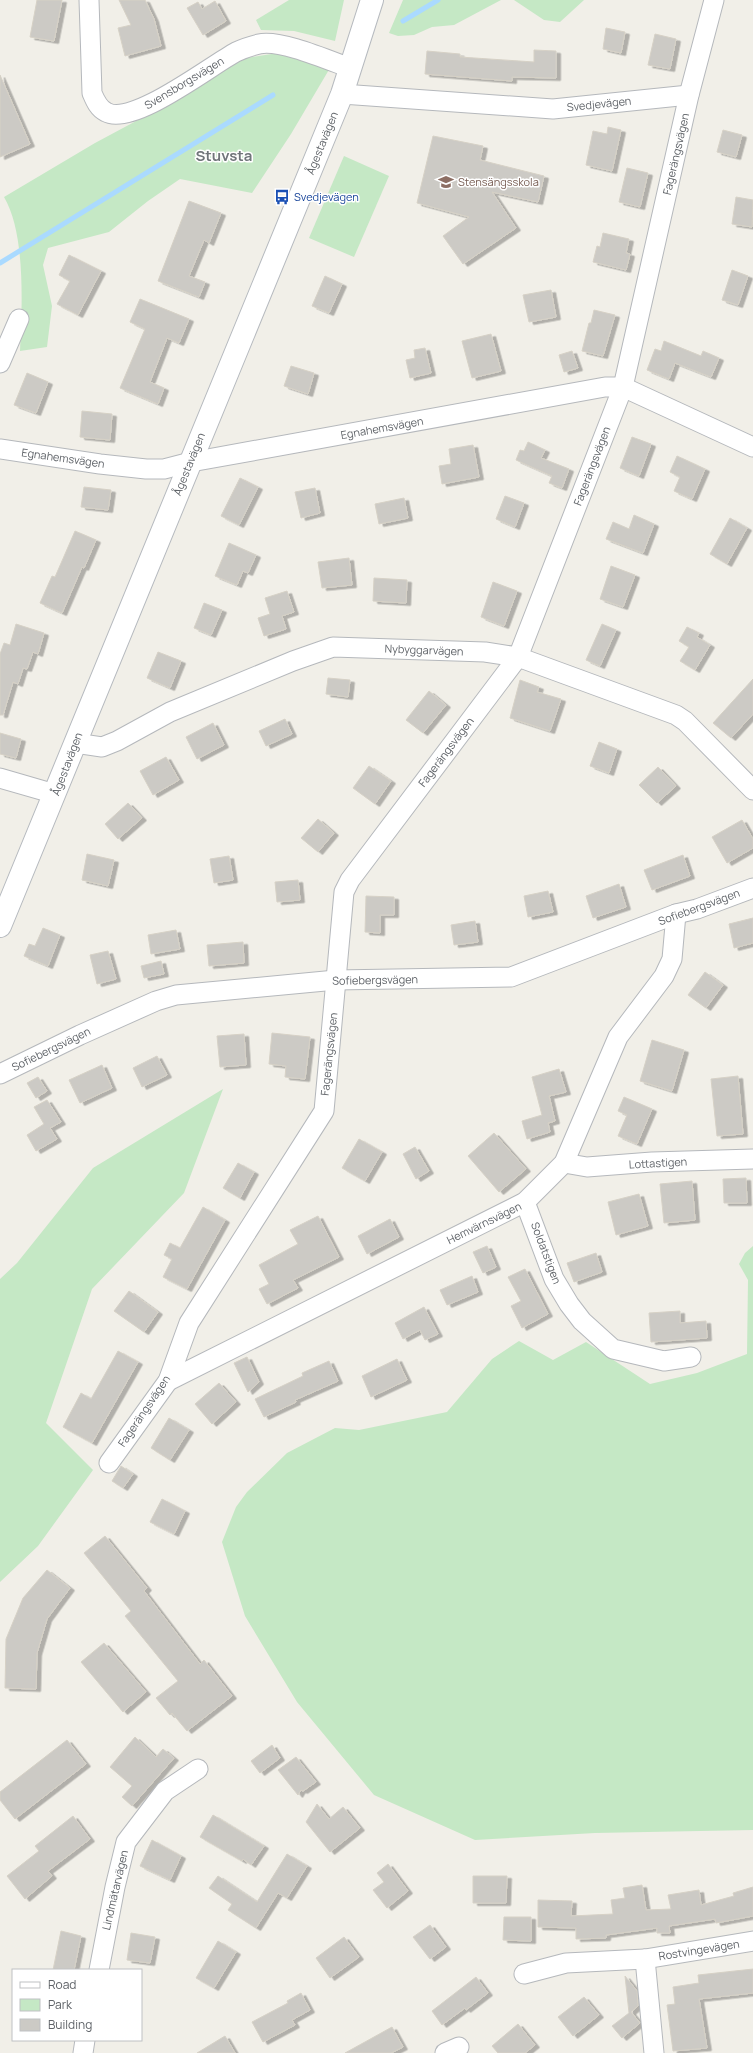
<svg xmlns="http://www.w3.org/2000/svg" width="753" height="2053" font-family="Manrope,sans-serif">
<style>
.green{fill:#c5e8c5}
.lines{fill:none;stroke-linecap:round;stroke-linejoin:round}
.stream{stroke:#aadaff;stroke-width:5}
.building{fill:#cccac5;stroke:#d6d1c6;filter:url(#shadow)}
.minor-casing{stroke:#b5b8bc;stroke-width:21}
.secondary-casing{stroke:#b6babf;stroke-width:24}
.minor{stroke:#fff;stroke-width:19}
.secondary{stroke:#fff;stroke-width:22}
.labels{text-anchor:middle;stroke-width:3;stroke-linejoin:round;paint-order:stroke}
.street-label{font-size:11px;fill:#5f6368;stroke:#fff}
.education-label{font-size:11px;fill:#785e54;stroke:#fff;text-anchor:start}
.transit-label{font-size:11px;fill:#164399;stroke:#fff;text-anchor:start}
.district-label{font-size:15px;font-weight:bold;fill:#70757a;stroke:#fff}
</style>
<defs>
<filter id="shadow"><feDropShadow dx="4.5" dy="2.5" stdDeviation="0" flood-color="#0004"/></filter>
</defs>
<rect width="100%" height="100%" fill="#f1efe8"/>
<!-- green -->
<g class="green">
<path d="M289,0H344L335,41L294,31L261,30L256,20Z"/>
<path d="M403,0H501L454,25L432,27L414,35L398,36L389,33Z"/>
<path d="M514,0H584L560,22L544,20Z"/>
<path d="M284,52L330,68L291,134L252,193L180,179L148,201L109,232L48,248L43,265L52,306L47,347L20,351C22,308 26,234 4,197L95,143L151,113L233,60Z"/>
<path d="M344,156L389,176L354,257L309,238Z"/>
<path d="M223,1089L184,1193L92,1289L46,1423L93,1470L38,1546L0,1582V1279L17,1263L93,1168Z"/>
<path d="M753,1246V1830L595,1833L475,1840L374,1795L297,1702L245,1616L222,1542L236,1507L247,1492L287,1453L335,1428L359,1430L447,1412L492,1359L519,1341L553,1360L586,1342L650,1384L697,1373L747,1354L748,1280L739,1264L745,1253Z"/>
</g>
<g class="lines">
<!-- stream -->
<g class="stream">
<path d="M403,21L438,0"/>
<path d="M0,263L273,95"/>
</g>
</g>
<!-- building -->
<g class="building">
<path d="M37,0H62L54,41L30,37Z"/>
<path d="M119,0H145L154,19L161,46L125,56L118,28L131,25Z"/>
<path d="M215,1L226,21L203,35L187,8L198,2L202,9Z"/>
<path d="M606,28L625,32L621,53L603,49Z"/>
<path d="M655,34L676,39L670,69L648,65Z"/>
<path d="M534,50L556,51V78L512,77V81L425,74L427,51L460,54V57L534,62Z"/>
<path d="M0,75L30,144L0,157Z"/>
<path d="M608,127L621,130L612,171L586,165L593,131L607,134Z"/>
<path d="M723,130L742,135L736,157L717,152Z"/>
<path d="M433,136L483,146L480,160L544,176L538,202L492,192L516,228L463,264L443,236L469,217L417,203Z"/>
<path d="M627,168L648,173L640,207L619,202Z"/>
<path d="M736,197L753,200L752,227L732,224Z"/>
<path d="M189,201L221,213L209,243L204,240L189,276L205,282L199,297L158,281Z"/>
<path d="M603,233L629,239L626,253L630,254L626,270L593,262L597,246L600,247Z"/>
<path d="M69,255L101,271L78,315L57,304L70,281L59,275Z"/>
<path d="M732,270L748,276L738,305L722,300Z"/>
<path d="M325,276L342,284L329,313L312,306Z"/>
<path d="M551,290L556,317L529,322L523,295Z"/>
<path d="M140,299L189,319L179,343L167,338L150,382L164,388L158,404L120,388L145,329L130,322Z"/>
<path d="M594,310L615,315L603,356L582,351L589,323H591Z"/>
<path d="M491,334L501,371L472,378L462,341Z"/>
<path d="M664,341L701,356L703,351L719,358L711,377L675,363L669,379L647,370L655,349L661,351Z"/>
<path d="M425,348L431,373L410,378L406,360L415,358L414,350Z"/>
<path d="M572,351L578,368L564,372L559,355Z"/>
<path d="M291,366L314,373L308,394L284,386Z"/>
<path d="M27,373L48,382L36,413L14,405Z"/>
<path d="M82,411L112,414L110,440L80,437Z"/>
<path d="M632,437L651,444L639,476L620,468Z"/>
<path d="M528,442L545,450L541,458L569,469L562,488L549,483L552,476L516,460L520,450L524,451Z"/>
<path d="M473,445L479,477L442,484L439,466L451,464L449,449Z"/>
<path d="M677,456L705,469L692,499L674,491L680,477L670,472Z"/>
<path d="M240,478L258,487L239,525L221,516Z"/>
<path d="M84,487L111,490L108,510L81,507Z"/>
<path d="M315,488L320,513L301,518L295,492Z"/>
<path d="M505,496L524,503L515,527L496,519Z"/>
<path d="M404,498L408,518L379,524L375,504Z"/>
<path d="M634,515L654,524L643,553L606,539L613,522L629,529Z"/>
<path d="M730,518L747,528L727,564L710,554Z"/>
<path d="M75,531L96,540L84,568L82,567L62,613L40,603L52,576L55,577Z"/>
<path d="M229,543L256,555L248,573L243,571L237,585L215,576Z"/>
<path d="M349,558L352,585L322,588L318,562Z"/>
<path d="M611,566L635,575L623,607L600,599Z"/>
<path d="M374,578L407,580L406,603L373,601Z"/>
<path d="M493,582L517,591L504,626L481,617Z"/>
<path d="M287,591L294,612L282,616L286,629L264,636L258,618L270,614L265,598Z"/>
<path d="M204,603L222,610L211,635L194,628Z"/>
<path d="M16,624L44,633L38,654L33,652L27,669L23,668L18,684L13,682L3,715H0V654L4,643L10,645Z"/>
<path d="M602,624L616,630L600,666L586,660Z"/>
<path d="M687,627L699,633L697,637L710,645L695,670L680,661L689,647L679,641Z"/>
<path d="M158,652L181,661L170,688L147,678Z"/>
<path d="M328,678L350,680L348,697L326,694Z"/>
<path d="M753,679V714L731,738L713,723Z"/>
<path d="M520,680L539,687L537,692L561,699L550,731L510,718Z"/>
<path d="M429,691L446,705L423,733L406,720Z"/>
<path d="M285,719L292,734L266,746L259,731Z"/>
<path d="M213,723L224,745L197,759L186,737Z"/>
<path d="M0,733L21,739L16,758L0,754Z"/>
<path d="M599,742L617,749L609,773L590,766Z"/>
<path d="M166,757L179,780L153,795L140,771Z"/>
<path d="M369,766L391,781L375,804L353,788Z"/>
<path d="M658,767L676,786L657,803L639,785Z"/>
<path d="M128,803L142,818L118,839L105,824Z"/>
<path d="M318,819L334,833L318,852L301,838Z"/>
<path d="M742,820L753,839V848L727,863L712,837Z"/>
<path d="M87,854L114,860L108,886L82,880Z"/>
<path d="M683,855L690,876L652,890L644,870Z"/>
<path d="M229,856L233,880L214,883L210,859Z"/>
<path d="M298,880L300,900L277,902L275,882Z"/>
<path d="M619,884L626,907L593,918L586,896Z"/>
<path d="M548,891L553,912L528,917L524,896Z"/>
<path d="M366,896L394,897V915H380V933L365,932Z"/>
<path d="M753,918V943L734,948L729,924Z"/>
<path d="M475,921L478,942L454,945L451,925Z"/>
<path d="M43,928L60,935L48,966L24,956L29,944L35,946Z"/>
<path d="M176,930L180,949L151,954L148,935Z"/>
<path d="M243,942L244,963L209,966L207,945Z"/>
<path d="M108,951L116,979L97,984L90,955Z"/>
<path d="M161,961L164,974L144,978L141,966Z"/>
<path d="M705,972L723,985L706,1008L688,995Z"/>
<path d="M272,1033L310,1037L305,1079L285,1077L286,1066L269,1064Z"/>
<path d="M244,1034L246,1065L220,1067L217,1036Z"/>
<path d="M652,1040L684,1050L672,1091L640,1081Z"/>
<path d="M157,1056L167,1075L142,1087L133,1068Z"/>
<path d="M102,1065L112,1088L80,1103L69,1080Z"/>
<path d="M559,1069L566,1092L549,1096L555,1121L548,1123L550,1132L527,1139L522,1121L542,1115L532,1077Z"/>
<path d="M738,1076L743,1134L717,1136L711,1079Z"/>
<path d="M38,1077L47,1091L36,1098L27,1083Z"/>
<path d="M624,1097L652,1109L637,1144L618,1136L627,1115L618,1111Z"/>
<path d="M47,1100L61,1122L50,1128L57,1139L36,1151L27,1135L44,1124L34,1107Z"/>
<path d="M494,1133L526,1169L499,1192L468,1156Z"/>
<path d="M359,1139L382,1152L365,1181L342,1168Z"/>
<path d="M415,1147L429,1171L416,1179L403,1154Z"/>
<path d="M238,1163L254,1172L240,1198L223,1188Z"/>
<path d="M746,1178L747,1203H724L723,1179Z"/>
<path d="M692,1181L695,1220L664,1223L660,1184Z"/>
<path d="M639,1194L648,1226L616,1235L608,1202Z"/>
<path d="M203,1207L225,1220L187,1289L163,1277L172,1259L164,1255L170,1243L180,1248Z"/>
<path d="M318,1216L339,1257L293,1280L298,1288L267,1304L259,1289L269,1284L259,1265L298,1244L290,1230Z"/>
<path d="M390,1219L399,1237L367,1254L358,1236Z"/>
<path d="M487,1246L496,1267L483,1273L473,1252Z"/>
<path d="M596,1253L602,1272L574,1282L567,1263Z"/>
<path d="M525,1269L548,1314L522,1328L511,1306L521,1301L508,1277Z"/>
<path d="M472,1276L478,1292L447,1305L440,1290Z"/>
<path d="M129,1291L158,1312L144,1332L114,1311Z"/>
<path d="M424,1307L438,1334L425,1340L420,1330L403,1339L395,1323Z"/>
<path d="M680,1311V1323L706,1321L707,1338L651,1342L649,1313Z"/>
<path d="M118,1351L138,1362L92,1443L63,1427L81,1393L91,1399Z"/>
<path d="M247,1357L259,1382L248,1392L234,1363Z"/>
<path d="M397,1359L407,1380L371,1397L362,1376Z"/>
<path d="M329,1361L338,1381L295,1400L296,1402L264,1417L255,1399L303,1376L302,1373Z"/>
<path d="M219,1383L236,1402L212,1424L195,1404Z"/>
<path d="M169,1418L189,1430L170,1460L151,1448Z"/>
<path d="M121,1466L133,1474L123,1488L112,1481Z"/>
<path d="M162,1499L185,1511L174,1534L150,1522Z"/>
<path d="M105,1536L147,1588L144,1591L200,1664L204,1660L232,1696L187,1731L172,1713L170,1715L156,1698L178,1681L125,1616L131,1611L84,1553Z"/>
<path d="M47,1570L70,1588L47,1619L37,1653L36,1689L5,1688L6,1639L23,1598Z"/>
<path d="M104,1643L146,1692L123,1712L81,1662Z"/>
<path d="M135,1737L156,1757L163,1749L174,1758L132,1806L122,1797L132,1786L110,1767Z"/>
<path d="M67,1740L86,1764L15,1819L0,1800V1792Z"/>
<path d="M272,1745L280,1758L260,1773L251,1761Z"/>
<path d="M296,1757L316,1782L303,1791L301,1790L298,1795L278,1770Z"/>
<path d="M317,1804L329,1819L343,1807L360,1828L330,1852L306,1822Z"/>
<path d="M213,1815L264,1846L251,1865L243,1859L242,1861L200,1837Z"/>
<path d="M73,1816L90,1839L48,1871L52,1876L25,1899L7,1876L39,1851L35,1846Z"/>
<path d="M152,1840L181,1856L170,1880L140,1866Z"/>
<path d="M287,1854L307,1866L287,1898L278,1893L256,1928L228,1910L232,1904L209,1888L218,1876L257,1902Z"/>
<path d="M388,1864L408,1891L387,1908L373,1890L384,1882L377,1873Z"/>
<path d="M473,1876H507L506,1903H473Z"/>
<path d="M642,1885L646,1910L671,1909L668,1895L699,1890L701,1905L734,1896L733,1893L753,1887V1916L716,1923L715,1919L669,1926L670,1933H657V1928L606,1935V1938L576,1939V1928L538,1927V1900L572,1901L571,1916L613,1914L611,1900L625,1898L623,1888Z"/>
<path d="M504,1917H531V1941L503,1940Z"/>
<path d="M430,1925L446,1947L430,1959L413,1937Z"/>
<path d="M61,1931L81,1936L74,1970H53Z"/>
<path d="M131,1933L155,1937L150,1963L127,1960Z"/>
<path d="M344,1937L359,1957L330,1978L316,1958Z"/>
<path d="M218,1941L236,1952L214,1988L196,1978Z"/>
<path d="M753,1969V1993L699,1999L707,2048L673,2051L667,2005L675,2004L673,1987L699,1983L698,1975Z"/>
<path d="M625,1976L637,1991L638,2006L631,2012L640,2023L622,2038L612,2026L629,2013Z"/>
<path d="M476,1977L488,1993L466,2010L465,2008L442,2025L432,2011Z"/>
<path d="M301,1993L310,2010L292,2020L295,2025L263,2042L252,2022L288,2003L287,2001Z"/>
<path d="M584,1997L599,2015L573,2036L558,2017Z"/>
<path d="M518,2024L535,2045L525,2053H498L492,2046Z"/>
<path d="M392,2027L403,2047L391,2053H345Z"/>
<path d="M225,2036L235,2053H197Z"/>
</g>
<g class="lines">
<!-- minor casing -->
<g class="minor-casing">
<g id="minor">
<path d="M89,0L92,93C95,100 98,108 106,112C132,127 210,66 236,52C242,49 251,46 259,44C280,39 328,60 350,68"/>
<path d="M342,94L553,109L689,95"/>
<path d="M0,363L19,319"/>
<path d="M0,449L100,464L146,469H164L191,462L605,387H623L753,447"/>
<path d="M75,743L102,747L117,741L170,712L293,661L333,647L485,652L518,657L676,715L685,721L753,790"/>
<path d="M0,778L55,794"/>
<path d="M0,1074L80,1035L156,1001L176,995L336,980L511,977L676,914L697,909L753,888"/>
<path d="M564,1163L587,1167L652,1162L753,1159"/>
<path d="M525,1202L554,1279L569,1304L582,1321L613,1349L664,1361L691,1357"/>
<path d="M168,1381L525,1202L564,1163L618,1037L664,976L672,959L676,914"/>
<path d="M109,1463L168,1381L189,1323L324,1111L344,892L350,880L518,657L623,387L689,95L714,0"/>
<path d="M645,1959L654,2053"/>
<path d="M99,1970L115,1887L126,1842L165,1791L198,1769"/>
<path d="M524,1974L566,1963L645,1959L753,1941"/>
<path d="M83,2053L85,2040"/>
<path d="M445,2053L459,2047"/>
</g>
</g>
<!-- secondary casing -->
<g class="secondary-casing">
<path id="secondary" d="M0,926L342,94L372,0"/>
</g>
<!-- minor -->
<use href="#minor" class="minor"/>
<!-- secondary -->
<use href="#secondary" class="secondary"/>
</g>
<!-- icons -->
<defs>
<g id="school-bare" transform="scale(1.2)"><path d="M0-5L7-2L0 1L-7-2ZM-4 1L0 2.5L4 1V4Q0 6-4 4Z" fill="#8d6e63" stroke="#fff" stroke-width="2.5" paint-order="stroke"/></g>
<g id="bus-bare" transform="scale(1.2)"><path d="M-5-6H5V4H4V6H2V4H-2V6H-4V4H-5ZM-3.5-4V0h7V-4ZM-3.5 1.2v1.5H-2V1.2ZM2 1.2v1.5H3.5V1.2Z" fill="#1a4fb4" stroke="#fff" stroke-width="2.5" paint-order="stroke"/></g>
</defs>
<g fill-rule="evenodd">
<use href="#school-bare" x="446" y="182"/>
<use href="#bus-bare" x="282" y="197"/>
</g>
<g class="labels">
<!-- street labels -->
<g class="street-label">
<text transform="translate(184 83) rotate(-31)" y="4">Svensborgsvägen</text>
<text transform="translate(599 104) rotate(-6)" y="4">Svedjevägen</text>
<text transform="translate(322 143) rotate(-68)" y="4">Ågestavägen</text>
<text transform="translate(676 154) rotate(-77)" y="4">Fagerängsvägen</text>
<text transform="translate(382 428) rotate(-10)" y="4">Egnahemsvägen</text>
<text transform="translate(63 458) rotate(8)" y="4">Egnahemsvägen</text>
<text transform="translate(189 464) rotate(-68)" y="4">Ågestavägen</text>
<text transform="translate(592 466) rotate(-69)" y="4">Fagerängsvägen</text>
<text transform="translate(424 650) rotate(2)" y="4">Nybyggarvägen</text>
<text transform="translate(446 752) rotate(-53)" y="4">Fagerängsvägen</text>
<text transform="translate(67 764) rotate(-69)" y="4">Ågestavägen</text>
<text transform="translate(699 907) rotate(-20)" y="4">Sofiebergsvägen</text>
<text transform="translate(375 980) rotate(-1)" y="4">Sofiebergsvägen</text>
<text transform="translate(51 1049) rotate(-26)" y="4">Sofiebergsvägen</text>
<text transform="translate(329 1054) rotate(-84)" y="4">Fagerängsvägen</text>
<text transform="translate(658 1163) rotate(-3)" y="4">Lottastigen</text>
<text transform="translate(484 1223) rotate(-26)" y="4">Hemvärnsvägen</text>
<text transform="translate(546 1253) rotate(69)" y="4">Soldatstigen</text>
<text transform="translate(144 1411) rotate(-56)" y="4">Fagerängsvägen</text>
<text transform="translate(115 1890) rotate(-77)" y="4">Lindmätarvägen</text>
<text transform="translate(699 1950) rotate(-9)" y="4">Rostvingevägen</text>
</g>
<!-- education labels -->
<g class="education-label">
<text x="458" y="186">Stensängsskola</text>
</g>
<!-- transit labels -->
<g class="transit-label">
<text x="294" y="201">Svedjevägen</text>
</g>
<!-- district labels -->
<g class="district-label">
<text x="224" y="161">Stuvsta</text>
</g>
</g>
<!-- legend -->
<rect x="12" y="1969" width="130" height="72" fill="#ffffff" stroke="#bfc1c3"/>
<rect x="20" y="1982" width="20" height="6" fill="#ffffff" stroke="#bfc1c3"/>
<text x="48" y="1989" font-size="12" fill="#5f6368">Road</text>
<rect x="20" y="1999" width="20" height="12" fill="#c5e8c5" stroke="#bfc1c3"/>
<text x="48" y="2009" font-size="12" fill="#5f6368">Park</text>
<rect x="20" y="2019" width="20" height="12" fill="#cccac5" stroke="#bfc1c3"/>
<text x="48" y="2029" font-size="12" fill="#5f6368">Building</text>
</svg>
